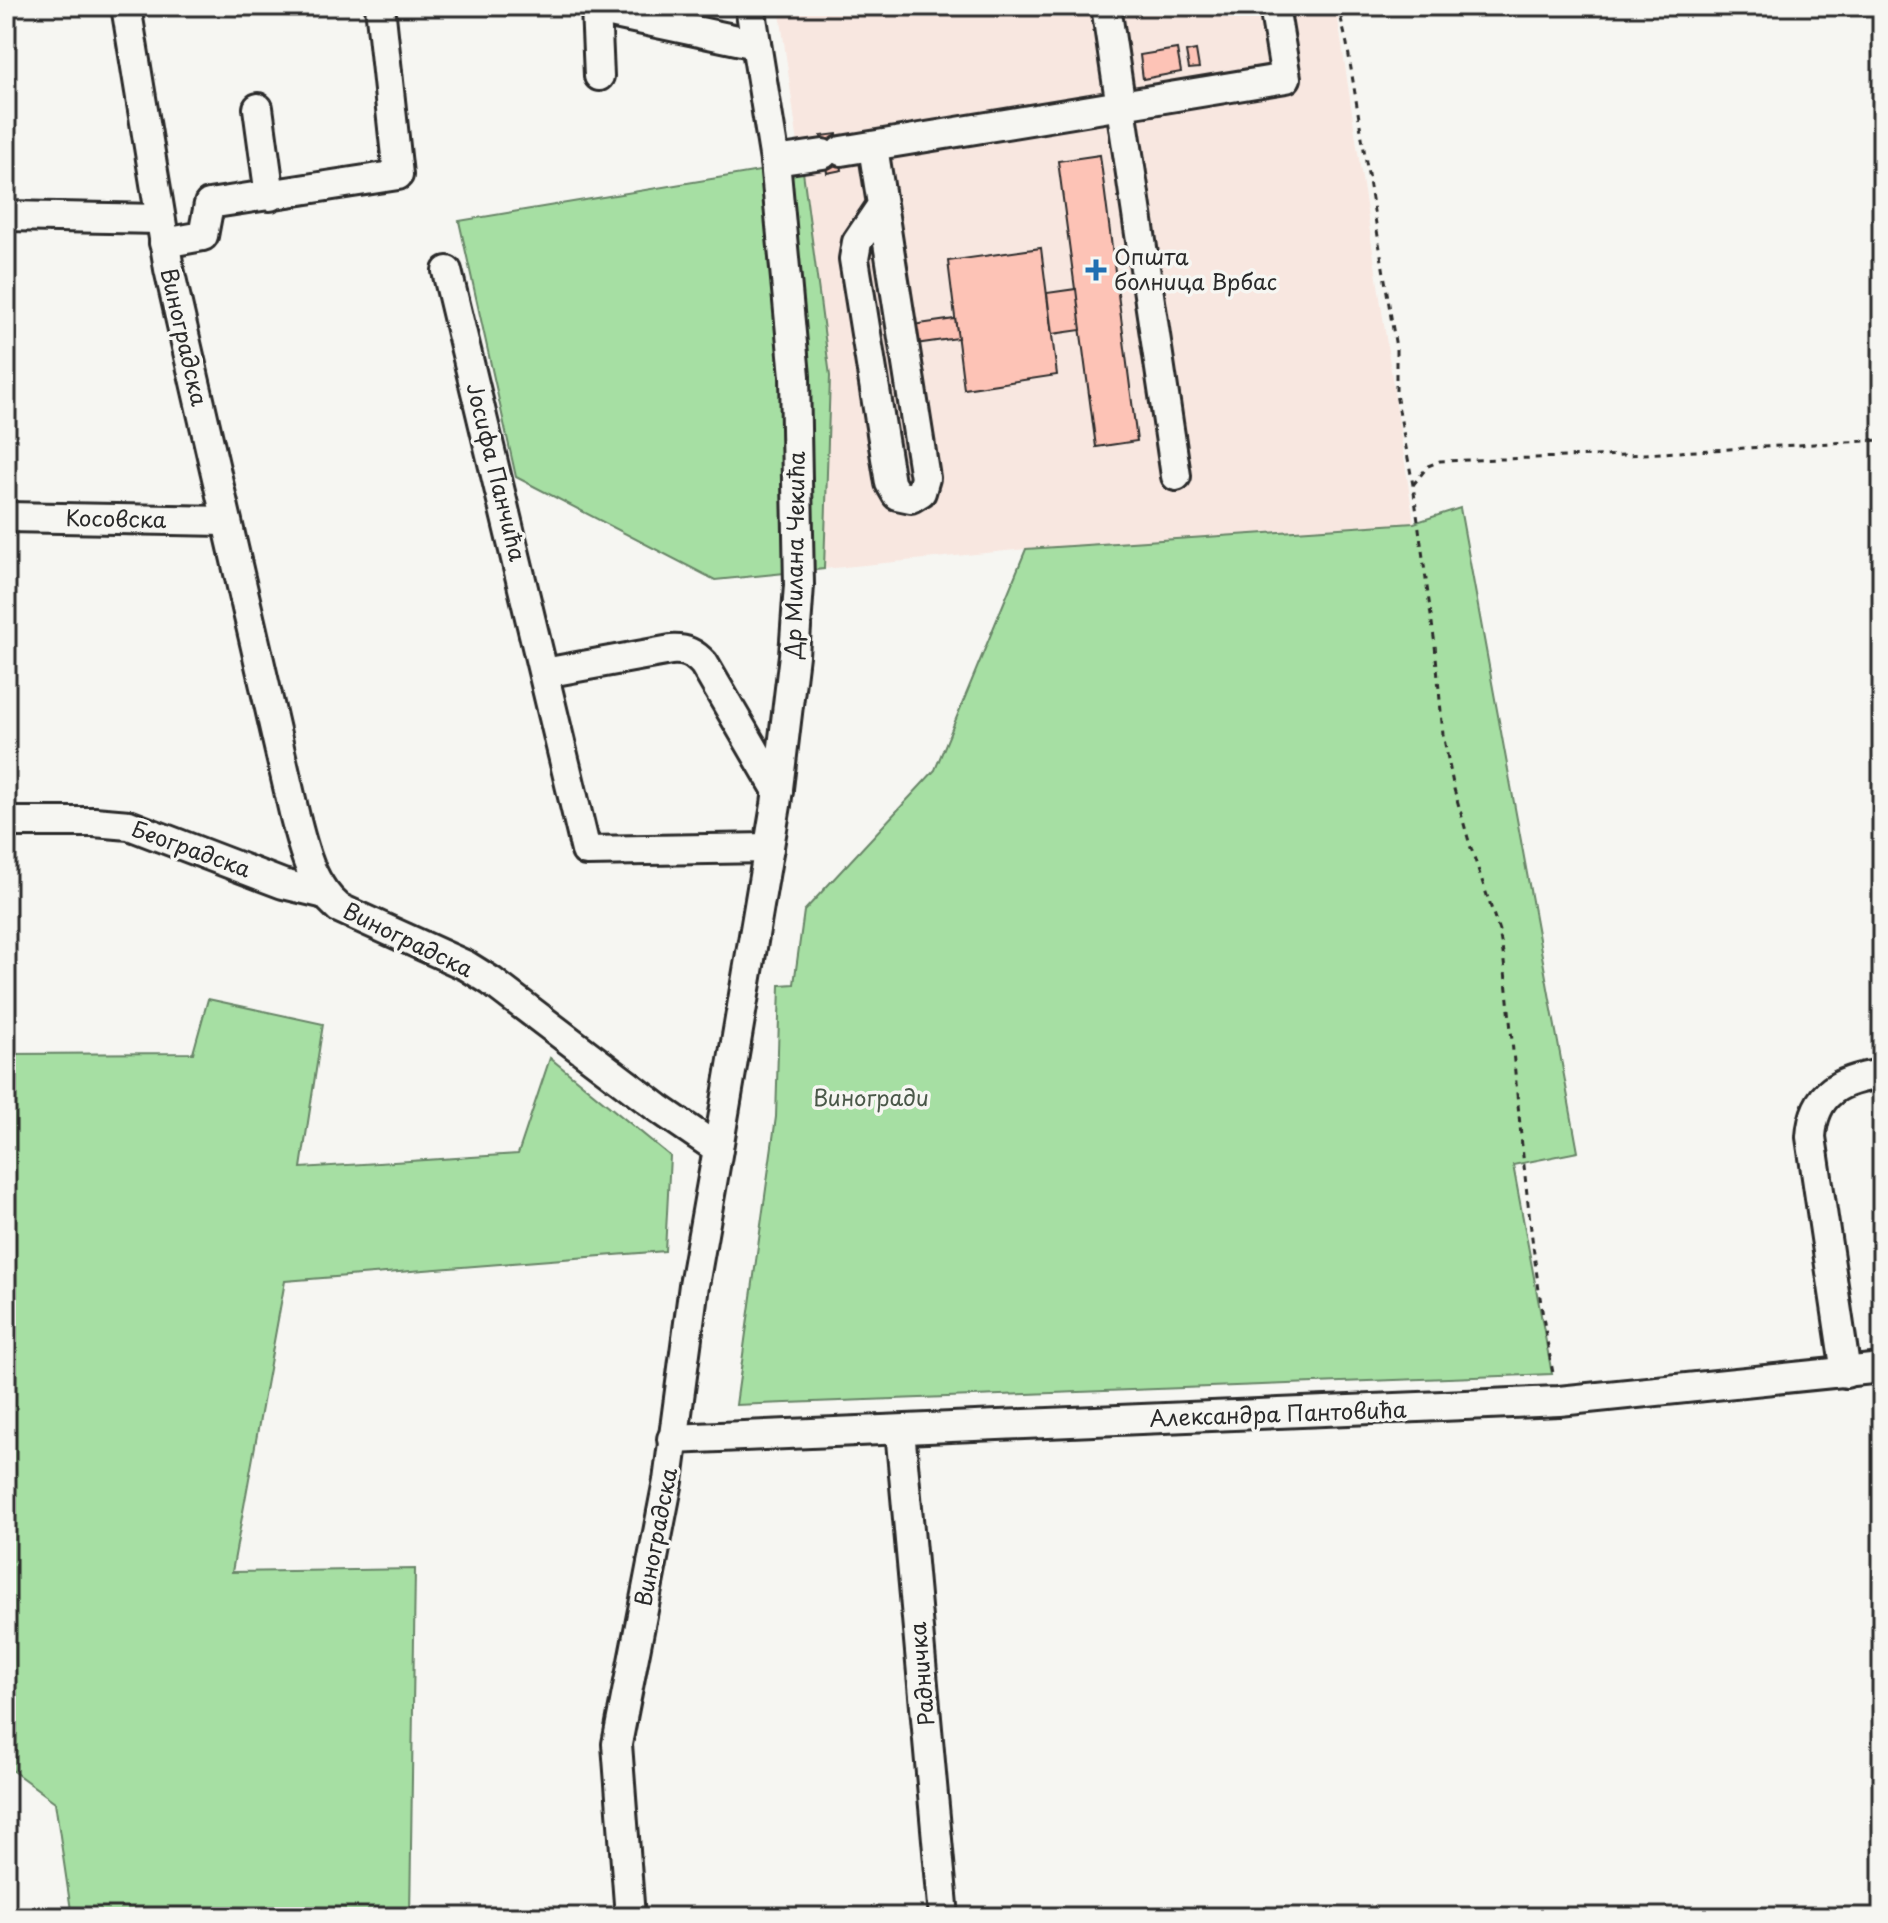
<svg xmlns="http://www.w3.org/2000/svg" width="1888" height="1923" font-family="'Playpen Sans',sans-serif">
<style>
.built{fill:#f8e7e0}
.green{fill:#a6dfa3;stroke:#688567;stroke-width:2}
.building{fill:#fdc3b6;stroke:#2b2b2b;stroke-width:2}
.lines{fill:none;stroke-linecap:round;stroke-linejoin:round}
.minor-casing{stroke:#2b2b2b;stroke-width:34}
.path{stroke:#2b2b2b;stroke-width:3;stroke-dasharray:6 6;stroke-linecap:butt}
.minor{stroke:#f6f6f2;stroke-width:28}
.poi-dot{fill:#1f6fb2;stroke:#f6f6f2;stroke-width:3}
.labels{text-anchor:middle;stroke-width:7;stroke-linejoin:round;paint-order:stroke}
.poi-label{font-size:22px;fill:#2b2b2b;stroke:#f6f6f2;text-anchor:start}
.street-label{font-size:22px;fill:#2b2b2b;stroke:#f6f6f2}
.park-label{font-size:22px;fill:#4a5849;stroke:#f6f6f2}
</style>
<rect width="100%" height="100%" fill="#f6f6f2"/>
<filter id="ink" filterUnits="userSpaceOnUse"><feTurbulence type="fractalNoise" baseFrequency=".0125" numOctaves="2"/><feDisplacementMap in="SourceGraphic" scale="16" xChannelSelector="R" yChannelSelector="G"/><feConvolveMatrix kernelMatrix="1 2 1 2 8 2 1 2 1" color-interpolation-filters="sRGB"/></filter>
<g filter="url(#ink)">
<!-- built -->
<path class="built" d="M779,6H1336L1414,523L1026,549L824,569L830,376Z"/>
<!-- green -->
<g class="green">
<path d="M802,164L830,376L824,569L715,580L516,477L459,221Z"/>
<path d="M1460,508L1578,1152L1513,1165L1552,1374L736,1405L776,1117L780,985L794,984L804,911L935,770L1026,549L1414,523Z"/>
<path d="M208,999L323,1024L301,1168L518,1154L550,1058L670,1156L665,1251L285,1281L232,1572L415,1569L410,1917H72L55,1802L6,1766V1054L193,1053Z"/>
</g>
<!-- building -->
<g class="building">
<path d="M1177,49L1181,72L1143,79L1140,55Z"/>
<path d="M1196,50L1199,68L1189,69L1186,52Z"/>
<path d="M837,134L842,170L827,173L821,136Z"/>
<path d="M1100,155L1137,441L1096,447L1058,161Z"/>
<path d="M1041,248L1057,375L964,389L948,261Z"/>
<path d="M1076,289L1081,330L1052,334L1047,293Z"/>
<path d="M955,319L958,338L915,344L912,325Z"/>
</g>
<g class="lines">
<!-- minor casing -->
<g class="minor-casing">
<g id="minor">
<path d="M126,6L169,269L295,817C304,852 311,884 339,908L467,966L491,981L658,1108L718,1149L694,1285L668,1481L617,1744L630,1917"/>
<path d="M594,6L606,12L756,44"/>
<path d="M1106,6L1176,476"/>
<path d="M596,8L599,76"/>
<path d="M258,108L270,196"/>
<path d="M873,147L925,478L921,492L911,498L897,495L890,483L854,259L857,242L882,205"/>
<path d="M841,151L1286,78L1274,6"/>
<path d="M775,161L823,154"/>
<path d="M6,216L160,219"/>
<path d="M164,243L203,236L209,204L398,175L380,6"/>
<path d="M447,271L586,851L769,848"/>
<path d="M6,517L226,521"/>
<path d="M544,673L671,650C686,649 694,653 704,664L778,791"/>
<path d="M6,822H94L129,825L283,884L325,894"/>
<path d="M718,1149L776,805L794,655L799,585L795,376L775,161L750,6"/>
<path d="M1846,1373L1811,1137C1814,1091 1841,1080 1882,1074"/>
<path d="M900,1430L944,1917"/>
<path d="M672,1439L1559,1401L1882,1368"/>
</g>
</g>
<!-- path -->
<g class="path">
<path d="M1338,6L1347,44L1396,348V394L1413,485L1435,645L1443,734L1454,789L1470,845L1499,931L1503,953C1519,1095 1526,1237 1554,1378"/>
<path d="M1413,485L1428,466L1440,461L1627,455L1882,440"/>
</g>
<!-- minor -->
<use href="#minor" class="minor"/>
</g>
</g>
<!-- markers -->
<path class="poi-dot" d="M1092 258h8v8h8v8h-8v8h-8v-8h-8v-8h8z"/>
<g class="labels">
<!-- poi labels -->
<g class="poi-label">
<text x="1114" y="265">Општа<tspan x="1114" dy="25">болница Врбас</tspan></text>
</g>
<!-- street labels -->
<g class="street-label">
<text transform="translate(184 337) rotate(77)" y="8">Виноградска</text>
<text transform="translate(496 472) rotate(76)" y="8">Јосифа Панчића</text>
<text transform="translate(116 519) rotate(1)" y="8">Косовска</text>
<text transform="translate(795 555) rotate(-89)" y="8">Др Милана Чекића</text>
<text transform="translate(191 849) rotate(20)" y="8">Београдска</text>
<text transform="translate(408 940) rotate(26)" y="8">Виноградска</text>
<text transform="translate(1278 1414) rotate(-2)" y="8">Александра Пантовића</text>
<text transform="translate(656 1537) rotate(-79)" y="8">Виноградска</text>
<text transform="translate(922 1674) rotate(-95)" y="8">Радничка</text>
</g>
<!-- park labels -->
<g class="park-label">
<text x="871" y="1106">Виногради</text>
</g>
</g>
<!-- margin -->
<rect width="1888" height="1923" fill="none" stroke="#f6f6f2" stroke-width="32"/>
<rect x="16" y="16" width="1856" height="1891" fill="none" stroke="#2b2b2b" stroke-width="3" filter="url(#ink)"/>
</svg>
